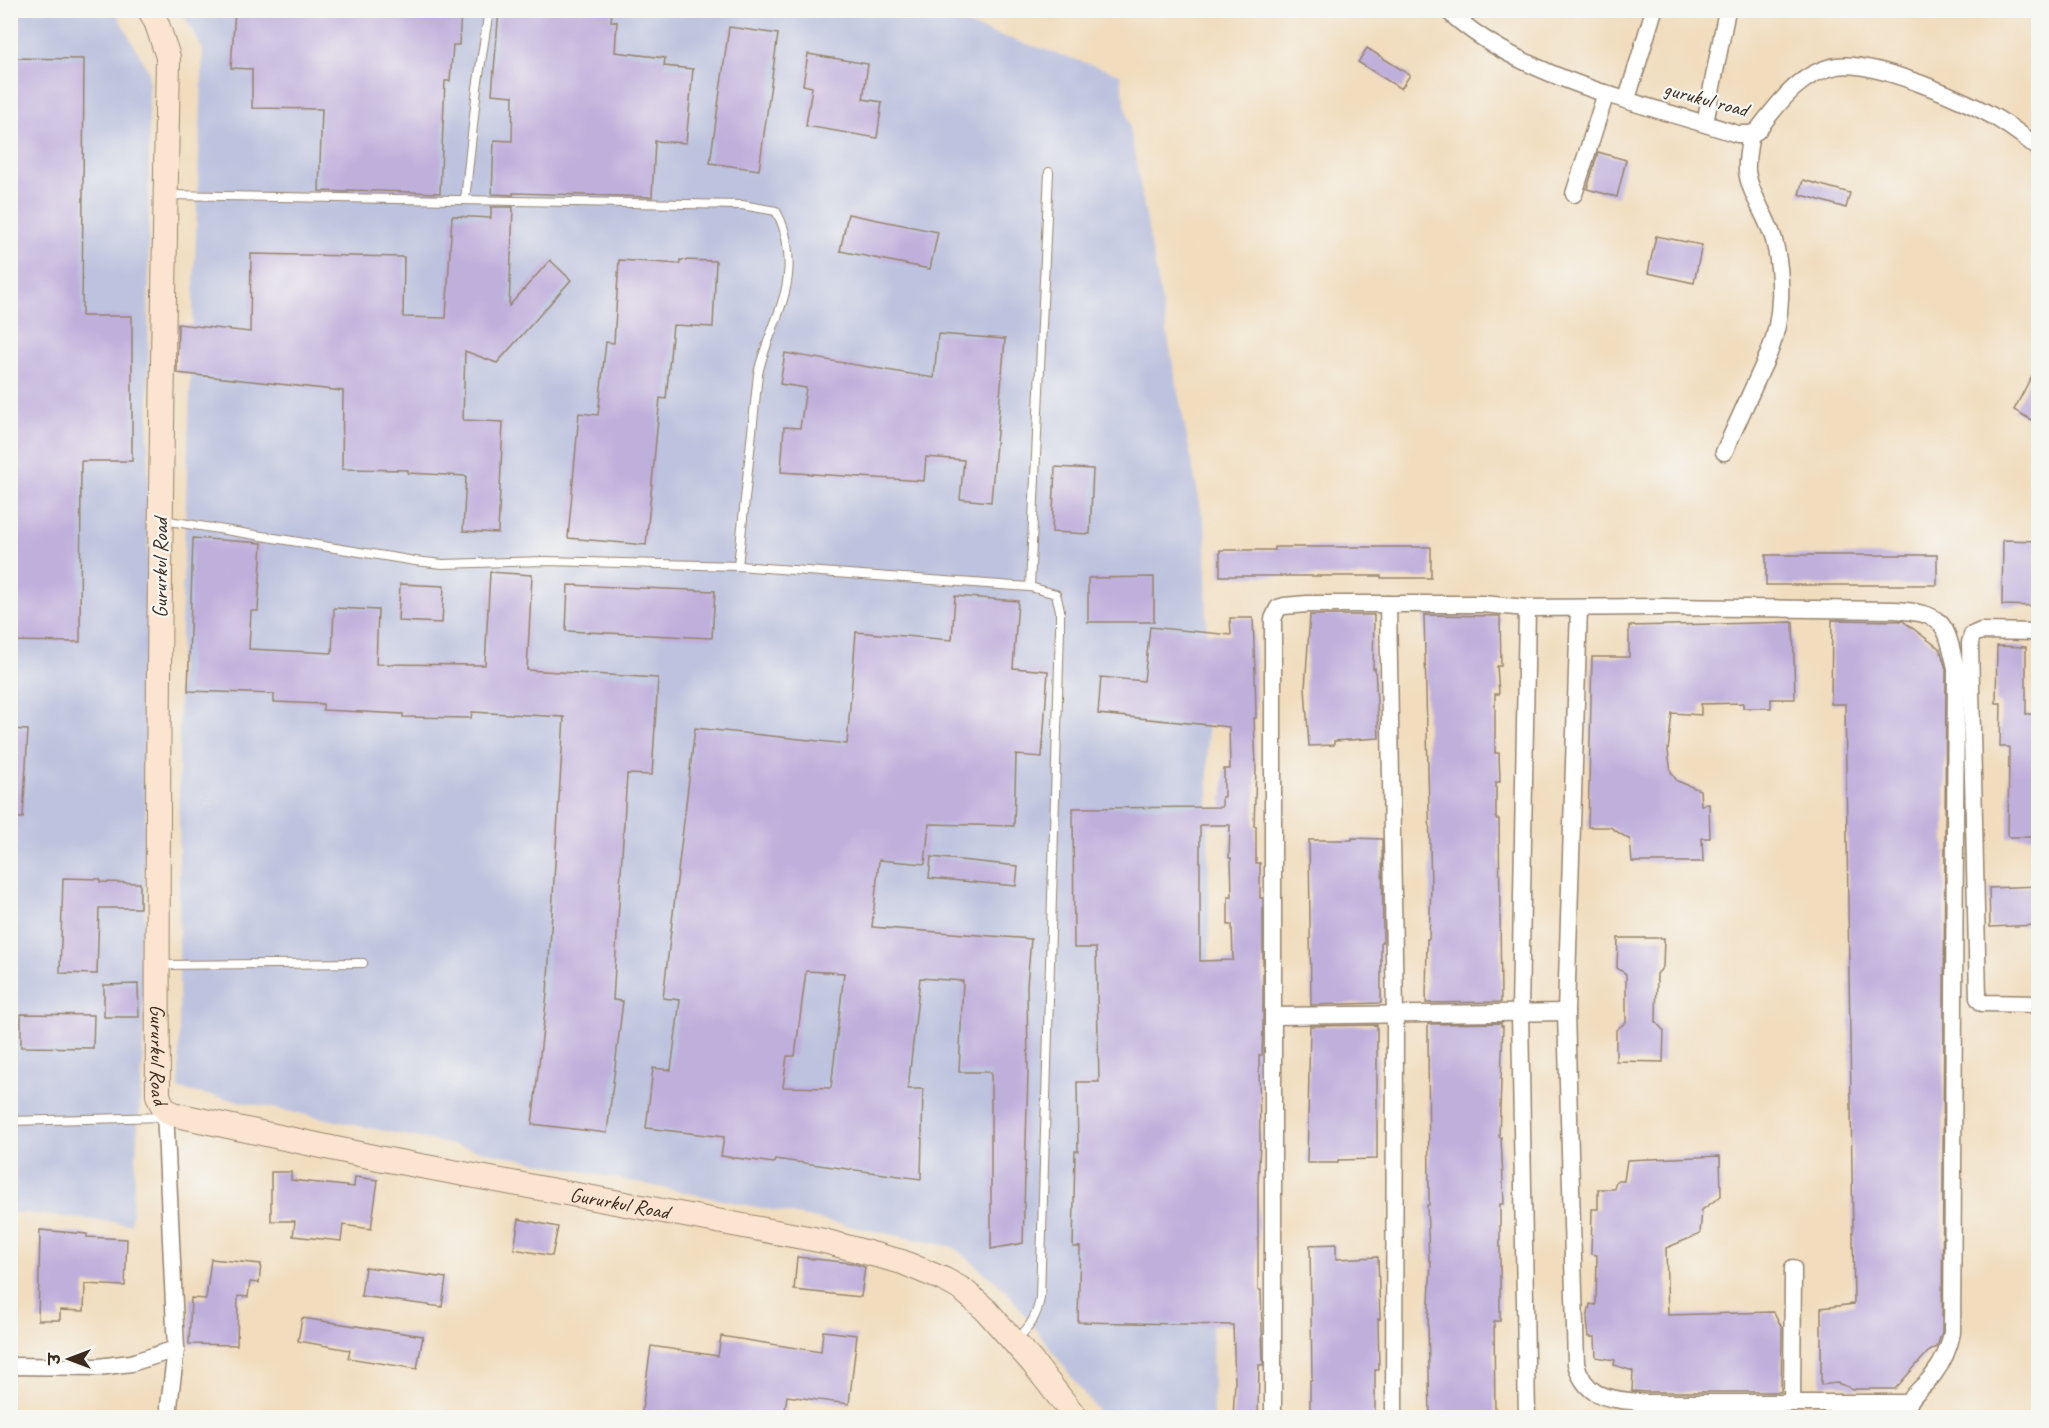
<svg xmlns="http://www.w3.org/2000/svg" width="2049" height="1428" font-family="Caveat,'Playpen Sans Deva',sans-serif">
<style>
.industrial{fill:#bdc3de}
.building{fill:#bfafdb;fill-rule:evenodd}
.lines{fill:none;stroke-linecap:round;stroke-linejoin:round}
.lane-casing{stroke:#96846e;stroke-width:10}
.street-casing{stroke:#96846e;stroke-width:19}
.secondary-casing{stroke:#96846e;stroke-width:26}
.lane{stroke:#fff;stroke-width:8}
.street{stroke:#fff;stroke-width:16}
.secondary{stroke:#fce5d0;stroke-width:24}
.labels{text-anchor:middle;stroke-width:4.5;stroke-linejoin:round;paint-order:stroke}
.street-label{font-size:21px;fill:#3b2a1e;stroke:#f6f6f2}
</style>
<rect width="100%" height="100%" fill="#f6f6f2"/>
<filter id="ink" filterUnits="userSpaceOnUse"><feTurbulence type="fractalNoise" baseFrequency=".0167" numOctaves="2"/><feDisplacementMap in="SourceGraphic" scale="12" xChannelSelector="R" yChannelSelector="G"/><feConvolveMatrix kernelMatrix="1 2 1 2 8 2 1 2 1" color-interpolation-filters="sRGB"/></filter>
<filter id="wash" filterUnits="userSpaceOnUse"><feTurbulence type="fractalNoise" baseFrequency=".008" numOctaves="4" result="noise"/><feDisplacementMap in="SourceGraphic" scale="24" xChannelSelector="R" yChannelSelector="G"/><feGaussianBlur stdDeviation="1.35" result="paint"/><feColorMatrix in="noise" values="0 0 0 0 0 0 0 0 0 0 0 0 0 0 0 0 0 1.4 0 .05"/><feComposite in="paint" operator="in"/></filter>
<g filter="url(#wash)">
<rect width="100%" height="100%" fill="#f1ddbe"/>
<!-- industrial -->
<g class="industrial">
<path d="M11,11H115L149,72L148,623L143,1058L131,1224L25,1213H11Z"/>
<path d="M181,11H924L1120,74L1178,392L1206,534L1213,1417H1102L1006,1290L953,1247L179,1089V683L203,49Z"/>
</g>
<g id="blocks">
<!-- building -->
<g class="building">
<path d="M235,10H461L459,45H453L450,81H445L440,193L348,190V192L319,191L322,109L252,108V69L231,68Z"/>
<path d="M499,10H612L611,21L617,22L615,52L665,58L664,66L693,69L686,143L655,141L652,197L513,193V195L492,194L494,140L512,141L513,96L492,94Z"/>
<path d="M729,27L778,34L759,170L710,163Z"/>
<path d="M1367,48L1410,75L1401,89L1358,62Z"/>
<path d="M808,54L868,64L863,99L882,102L877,138L806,126L812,87L803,85Z"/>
<path d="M10,58L84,59L82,316H132V461H81L80,642L10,641Z"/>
<path d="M1598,152L1626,160L1617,197L1587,189Z"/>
<path d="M1803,180L1850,193L1846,208L1799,194Z"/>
<path d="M491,207H513L509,306L550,260L571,280L497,363L465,351L463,420L503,422L498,533L463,531L466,476L408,473V470L342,469L343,391L177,373L178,324L250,332L251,254L404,257L403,317L446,318L452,216L491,218Z"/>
<path d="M848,214L938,232L930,269L840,251Z"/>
<path d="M1656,236L1702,245L1694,283L1648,273Z"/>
<path d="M619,260L680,264V260L716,261L713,327L673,325L666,399L660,398L646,545L568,538L579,413L598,415L606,342L614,343Z"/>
<path d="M938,334L1005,339L991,502L960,499L964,460L926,457L924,481L781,472L784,427L800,428L806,388L780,384L785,353L934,378Z"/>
<path d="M2038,364V424L2014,410Z"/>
<path d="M1055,467L1093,469L1090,534L1052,532Z"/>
<path d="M193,538L262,543L258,611H251L249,649L332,653L334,608L378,610L376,664L485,665L490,572L532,575L527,670L658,678L652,775L627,774L613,1000L623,1001L607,1133L532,1124L547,994L564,717L472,712L471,718L403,717V714L323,710V704L274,702V694L188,691Z"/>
<path d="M2003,540L2038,541V606L2002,605Z"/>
<path d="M1275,547H1431V578H1381V576H1220V550H1275Z"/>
<rect x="1766" y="555" width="171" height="30"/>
<path d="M1154,577V622H1088V578Z"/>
<path d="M400,584L444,586L442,623L398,621Z"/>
<path d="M568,585L715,591L712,638L566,631Z"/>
<path d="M955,596L1018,601L1013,668L1048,671L1042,757L1016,755L1014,826L929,824L925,864L879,860L872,927L1031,939L1027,985L1028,1073L1023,1243L991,1249V1072H959L963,981L920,978L908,1089H923L921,1179L775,1159L774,1163L721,1156L724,1137L646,1128L653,1068L671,1070L680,1000L663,998L695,728L847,744L856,632L952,640ZM806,971L844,973L831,1088L783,1087L787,1056H795Z"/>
<path d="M1310,615H1374L1373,669L1375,668L1379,738L1334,741V745L1309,746L1305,688Z"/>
<path d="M1424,615L1500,616L1501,666H1497L1499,694H1495V753H1499L1500,782H1496V819H1499L1501,1002L1426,1003L1427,939H1429L1431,885Z"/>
<path d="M1230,618H1253L1255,673L1256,718H1254L1256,769L1254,826H1256V863H1260V898H1263V1028L1262,1055H1259L1260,1143L1258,1184V1290H1261L1263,1365H1259L1258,1418H1233L1235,1381L1233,1325L1078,1322L1080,1247H1073L1075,1151H1078L1077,1082H1099L1096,948H1074L1073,808L1222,807V797H1224V769H1230L1229,727L1098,714L1101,677L1144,681L1150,627L1231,635ZM1200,825H1230L1229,858H1231L1232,897H1228V925H1232L1233,960L1200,961Z"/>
<path d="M1832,620L1903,621L1940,649L1946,669L1942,1332L1937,1347L1928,1352L1895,1389H1854L1837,1383L1821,1385V1308L1854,1304L1845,704H1831Z"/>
<path d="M1793,622L1795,699H1771V708H1743V703L1701,704V715L1672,713L1668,751L1671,772L1677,781L1700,790L1701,805L1709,804L1710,838H1702L1703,862H1632L1630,840L1610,827H1588L1592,657H1629V626Z"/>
<path d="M1997,646L2026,647V714H2038V837H2008L2009,747H2000L2001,703H1996Z"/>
<path d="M10,729L28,730L23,818L10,817Z"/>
<path d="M1352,838L1382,839L1383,942H1381V1003L1311,1005L1309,840H1352Z"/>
<path d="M931,857L1018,866L1016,886L929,878Z"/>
<path d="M63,878L100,879V882L140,883V908H99L97,974L60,973Z"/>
<path d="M2038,886V925L1990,927L1989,888Z"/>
<path d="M1618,938H1664L1663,967L1657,974L1656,1022L1664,1031L1663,1062L1616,1061V1030L1626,1022V974L1617,968Z"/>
<path d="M138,984L139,1017H104V985Z"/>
<path d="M21,1014L94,1015L93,1048L21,1047Z"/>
<path d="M1501,1023V1026H1503L1499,1137H1501L1504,1204H1500V1321H1494L1495,1418H1430L1428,1324L1431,1261H1429L1427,1205H1429L1428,1024Z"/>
<path d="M1377,1025V1159L1338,1160V1163H1307L1310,1026Z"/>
<path d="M1720,1156L1721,1196L1702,1210L1700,1234L1666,1248L1668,1315L1774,1312L1782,1328L1781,1392H1647L1632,1391L1633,1371L1614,1365L1615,1360L1596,1357L1595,1337H1589L1587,1320L1590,1304L1596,1305L1597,1255L1591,1254L1592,1209H1598V1189H1614L1616,1181H1624L1627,1160Z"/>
<path d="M271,1172H291V1180L354,1187L355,1177L378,1180L371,1229L343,1225L341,1241L293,1236L295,1221H271Z"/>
<path d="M519,1219L558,1227L552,1256L514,1249Z"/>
<path d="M40,1230L87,1234V1237L127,1239L125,1286L85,1284L84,1311L60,1310V1320H38Z"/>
<path d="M1336,1244V1259L1378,1257L1380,1319H1378L1379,1370H1375V1418H1310V1380H1312L1310,1245Z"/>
<path d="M797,1257L852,1263L865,1267L861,1297L794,1290Z"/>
<path d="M211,1259L261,1264L259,1283L250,1282L248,1297L238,1296L237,1345L189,1344L191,1298L206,1299Z"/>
<path d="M365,1267L446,1278L442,1307L361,1296Z"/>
<path d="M302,1318L423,1336L417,1369L348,1358L350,1350L298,1341Z"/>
<path d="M823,1331L857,1335L849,1404L787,1396L784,1418H641L651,1346L718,1356L721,1336L821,1352Z"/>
</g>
</g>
</g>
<g filter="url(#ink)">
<use href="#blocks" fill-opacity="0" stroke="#96846e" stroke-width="1.5"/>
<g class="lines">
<!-- lane casing -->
<g class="lane-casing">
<g id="lane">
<path d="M168,195L742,205L776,211C783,223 787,238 788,252C793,298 767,331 758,374L738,566"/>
<path d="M465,200L477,88L489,10"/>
<path d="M163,520L415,561L443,564L546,561L738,566L1030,587L1056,594L1060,610V630L1040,1298C1037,1316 1030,1327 1017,1339"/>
<path d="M1030,587L1049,172"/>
<path d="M161,965L363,963"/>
<path d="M10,1121L165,1117"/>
</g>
</g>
<!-- street casing -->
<g class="street-casing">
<g id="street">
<path d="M1447,10C1520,79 1643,103 1737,134H1751L1757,131C1778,104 1800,72 1837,66C1873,60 1970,101 2001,121C2014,129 2026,138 2038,148"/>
<path d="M1627,99L1654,10"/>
<path d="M1705,123L1727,10"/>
<path d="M1574,194L1606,93"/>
<path d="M1724,452L1769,353C1783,318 1783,276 1774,240C1767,216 1750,195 1747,171C1746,159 1749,146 1751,134"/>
<path d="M1388,604L1395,1014L1394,1418"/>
<path d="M1527,608L1520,1013L1527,1418"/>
<path d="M1579,608L1566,1012L1576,1364C1587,1402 1613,1398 1646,1403H1908"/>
<path d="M2038,632L1981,631L1972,635L1970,643L1978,998L1982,1003L2038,1004"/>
<path d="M1274,1016L1566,1012"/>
<path d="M165,1109L176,1349L169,1406L170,1418"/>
<path d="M10,1366L98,1367L131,1363L176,1349"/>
<path d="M1792,1403L1793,1268"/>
<path d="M1273,1418V619L1278,608L1284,606L1307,604H1482L1527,608L1661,607L1895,610C1945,614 1945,622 1956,668L1952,1333C1949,1348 1943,1362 1934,1374C1921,1391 1907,1394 1906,1418"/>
</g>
</g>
<!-- secondary casing -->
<g class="secondary-casing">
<g id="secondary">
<path id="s1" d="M150,10L157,24L168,57C162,403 156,749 158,1095C161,1104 164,1109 172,1114L378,1158L824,1241L902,1262L945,1280L963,1290L986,1310L1033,1363L1076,1418"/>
</g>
</g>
<!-- lane -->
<use href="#lane" class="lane"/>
<!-- street -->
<use href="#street" class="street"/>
<!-- secondary -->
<use href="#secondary" class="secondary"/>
</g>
</g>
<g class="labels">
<!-- street labels -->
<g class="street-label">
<text transform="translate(1706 99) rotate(15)" y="7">gurukul road</text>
<text transform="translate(160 568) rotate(-90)" y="7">Gururkul Road</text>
<text dy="7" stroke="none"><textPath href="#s1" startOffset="1048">Gururkul Road</textPath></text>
<text dy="7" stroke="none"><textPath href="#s1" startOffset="1569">Gururkul Road</textPath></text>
</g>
</g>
<!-- margin -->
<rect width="2049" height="1428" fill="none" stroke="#f6f6f2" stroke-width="36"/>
<!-- north arrow -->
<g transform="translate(69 1359) rotate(270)" stroke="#f6f6f2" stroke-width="4.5" paint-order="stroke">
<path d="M0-4.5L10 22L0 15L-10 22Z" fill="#3b2a1e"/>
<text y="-9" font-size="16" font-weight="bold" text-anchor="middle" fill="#3b2a1e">उ</text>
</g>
</svg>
